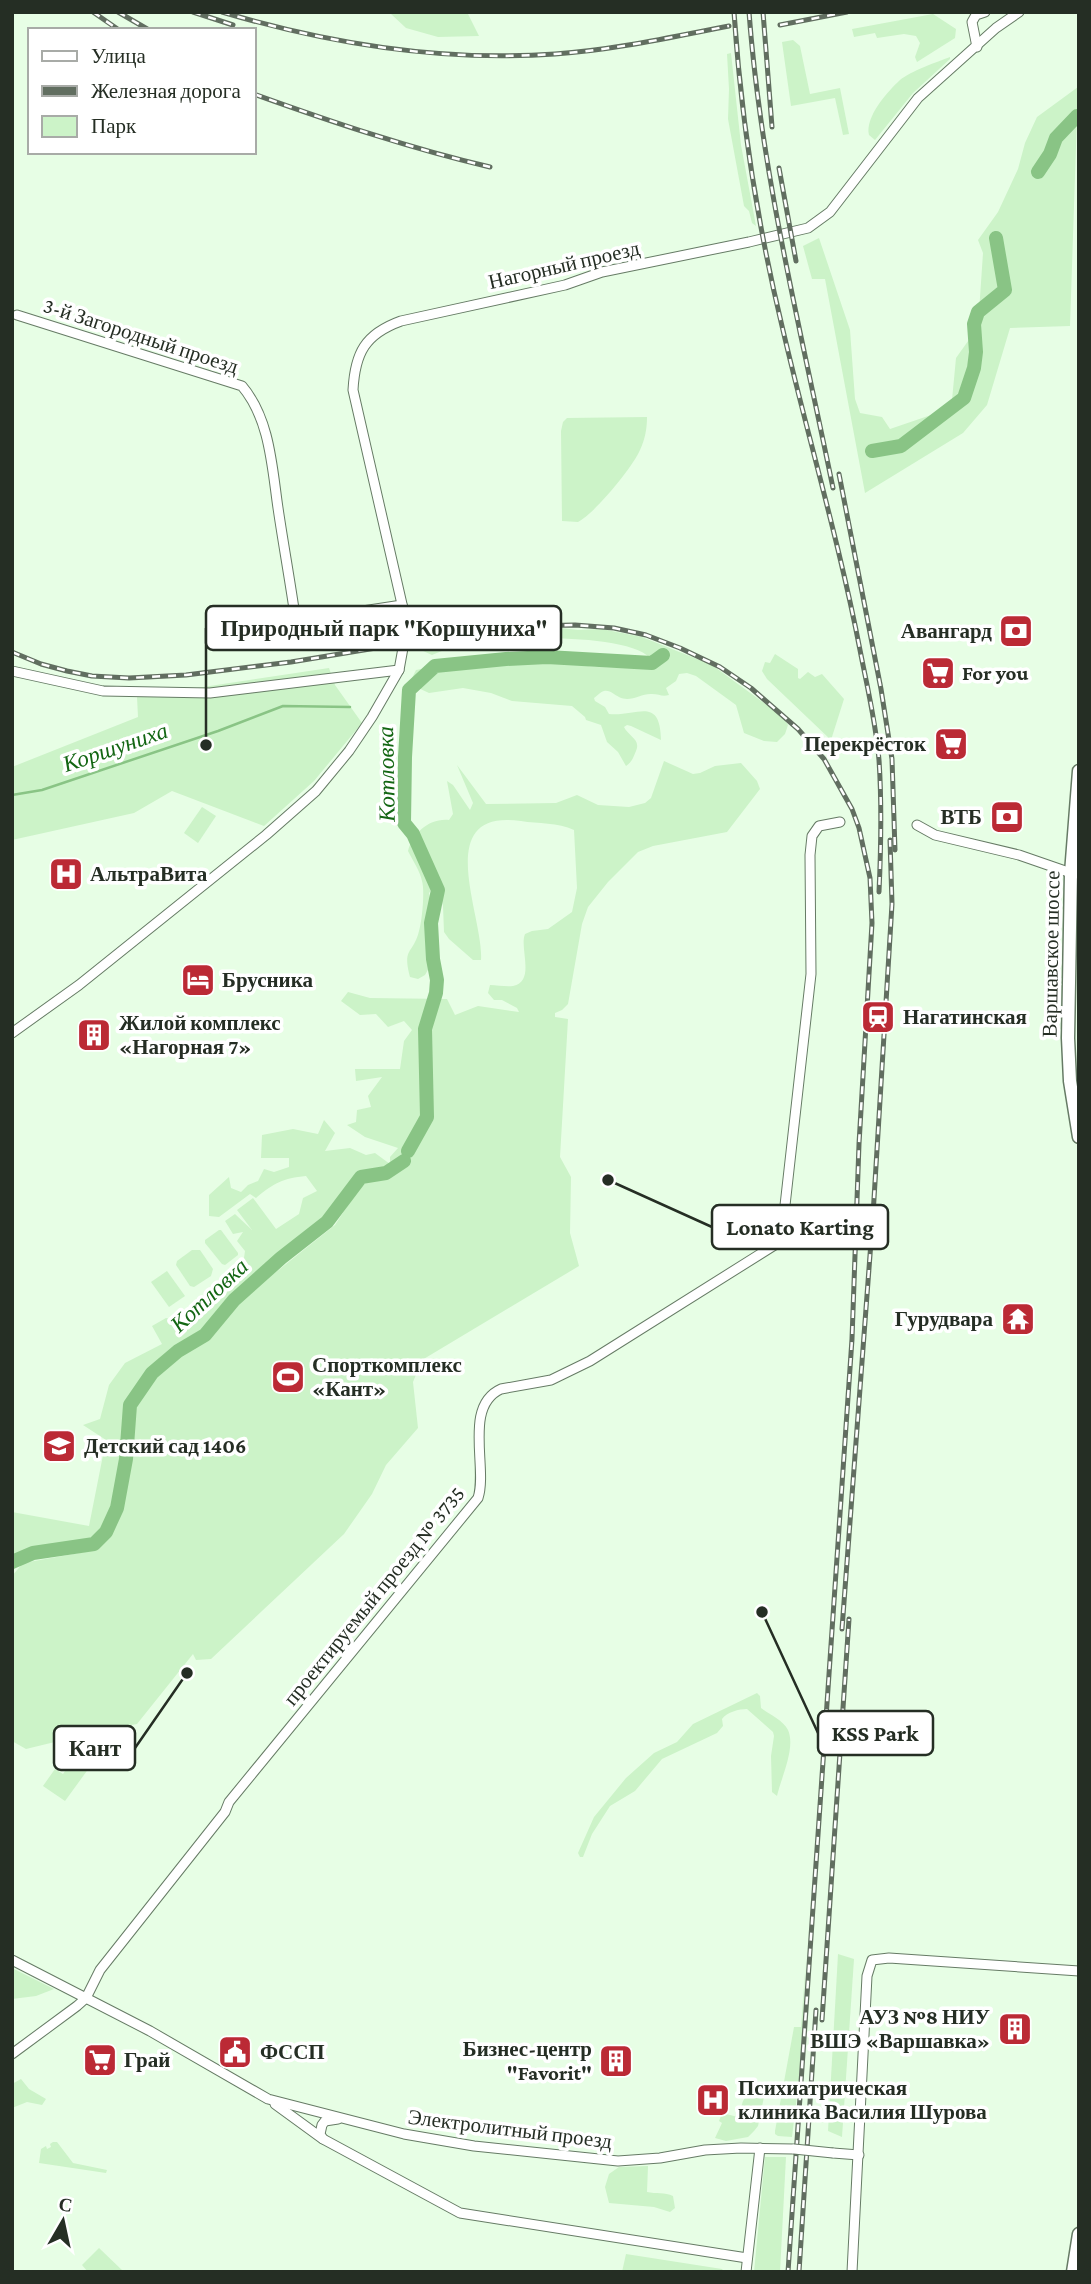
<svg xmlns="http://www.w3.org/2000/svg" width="1091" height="2284" font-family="'Crimson Pro',serif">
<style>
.green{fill:#ccf3c8;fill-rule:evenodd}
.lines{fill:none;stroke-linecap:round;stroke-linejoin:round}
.stream{stroke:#89c485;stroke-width:2.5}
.river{stroke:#89c485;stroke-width:14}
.minor-casing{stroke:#667b65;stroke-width:11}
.major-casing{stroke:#667b65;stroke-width:15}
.minor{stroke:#fff;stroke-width:9}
.major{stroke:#fff;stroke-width:12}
.rail-casing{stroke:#616e60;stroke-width:5}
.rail{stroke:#fff;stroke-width:2.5;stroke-dasharray:8;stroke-linecap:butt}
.minor-bridge-casing{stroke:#667b65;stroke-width:11;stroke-linecap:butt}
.minor-bridge{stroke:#fff;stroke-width:9}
.labels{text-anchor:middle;stroke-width:7;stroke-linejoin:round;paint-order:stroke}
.street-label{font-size:21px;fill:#252e24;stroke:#fff}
.poi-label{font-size:21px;font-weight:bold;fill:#252e24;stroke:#fff;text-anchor:start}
.water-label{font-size:23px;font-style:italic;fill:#136613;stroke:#fff}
.leader{fill:none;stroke:#252e24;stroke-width:2.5}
.callout-dot{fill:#252e24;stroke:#fff;stroke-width:2.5}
.callout{fill:#fff;stroke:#252e24;stroke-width:2.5}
.callout-label{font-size:23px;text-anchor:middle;font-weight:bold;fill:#252e24}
</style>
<rect width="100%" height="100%" fill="#e7fee5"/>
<!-- green -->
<g class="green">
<path d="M467,12L479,36L438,37L406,28L390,13Z"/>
<path d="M933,14L956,29L955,38L917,62L915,57L920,43L916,36L904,34L877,38L875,33L854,37L852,29Z"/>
<path d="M793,40L800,46L810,94L840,88L849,134L843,135L835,98L791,106L782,42Z"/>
<path d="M731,53L741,145L756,226L752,223L749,211L744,206L728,119L729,89L727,54Z"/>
<path d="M950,57V59L913,93L875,140L869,135C865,117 887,92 900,80C911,71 937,62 950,57Z"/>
<path d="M1078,87L1070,326L1010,328L987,405L963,433L865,493L825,279H812L803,246L819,238L850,330L855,399L860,413L882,417L890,429L931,415L952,400L956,358L978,327L983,253L978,240L998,212L1018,169L1025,143L1037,117Z"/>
<path d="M647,417C647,429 645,439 640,450C633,467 594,514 578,522L562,521L561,431L563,422L567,418Z"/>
<path d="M545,626L578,630L602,629L642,637L712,665L783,717L788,725L785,734L777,742L764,741L744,733L736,705L696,676L687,673L679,674L676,681L666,688L669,695C662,697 659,694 652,694C641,693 631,703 619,697C614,695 611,690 604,691C600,692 597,696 594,698L595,701L605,707L609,714C637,717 660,695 661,740L631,726L627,725L624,727C629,737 641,739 636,751C633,758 632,762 626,766L618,752L607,742L601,725L586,720L585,717L572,706L512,701L491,693L463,688L429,693L414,686L412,678L416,670L421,669L521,657L595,667L644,668L650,658C629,634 517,637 485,640C467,642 448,648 432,655L421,650L423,642L428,636L453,637L491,628Z"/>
<path d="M775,654L798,669V678L800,679L808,672L815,677L822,674L844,699L831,740L767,679L762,671L765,662L770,663Z"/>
<path d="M329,668L335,685L362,723L314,781L264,826L172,791L134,813L12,840V767L138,717L137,697Z"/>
<path d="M664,761L693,774L700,773L715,766L741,763L757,781L760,789L727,832L653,846L638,852L608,882L588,907L582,924L568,1004L562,1010L555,1013V1017L568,1019L560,1157L571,1177L570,1233L579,1266L422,1360L413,1382L418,1428L386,1465L372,1494L344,1534L211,1659L196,1660L193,1654L137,1724L104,1730L26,1749L12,1741V1576L23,1563L96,1550L102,1543L57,1553L35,1554L21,1563L12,1571V1512L89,1526L106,1440L83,1425L100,1419L109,1385L125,1363L162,1344L152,1326L166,1318C181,1322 191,1312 202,1303L201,1298L227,1272H242L245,1251L237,1241L243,1232L233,1234L225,1221L235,1214L252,1230L237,1210L253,1198L276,1229L299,1214L303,1198L317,1191L306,1176C283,1178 274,1183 256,1198L250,1194L219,1217L209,1216V1195L229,1177L231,1188L241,1192L248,1185L258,1181L264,1169L274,1172L289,1167V1158H261L262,1135L293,1129L318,1134L324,1120L335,1133L325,1151L350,1148L366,1155L375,1153L390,1164V1157L398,1148L365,1137L347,1125L356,1122L357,1110L371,1107L368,1096L382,1077L356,1081L355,1069H400L404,1041L412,1030L404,1021L388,1027L376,1014L360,1015L341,1001L348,992L370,998L447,999L455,1015L478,1006L519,1012L517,1008L502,1000H494L488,993L490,985C497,985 506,987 513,986C536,981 519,948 525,934L532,931L548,929L572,912L577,888L574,830C558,822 538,824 521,821C430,808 484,916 481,960H473L449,939L444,932L443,906L438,882L429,893L433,918L429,944V968L425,975L418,979L410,977C402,947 413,955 419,931C422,921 425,891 422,881C420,871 413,861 408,851C413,833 429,818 449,820L453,814L447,781L453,785L470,810L473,803L457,765L486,804L556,803L577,795L598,805L629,807L645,803L651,798ZM363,1179L371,1181L363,1182L335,1225L276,1272L308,1241L306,1234L320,1223Z"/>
<path d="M202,807L216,816L198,843L184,833Z"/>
<path d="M219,1230H221L238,1253V1255L225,1265L222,1264L205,1243V1240Z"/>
<path d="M192,1250H200L213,1269L211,1276L194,1287L190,1286L176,1265L177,1261Z"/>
<path d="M167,1271L185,1296L169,1307L151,1282Z"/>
<path d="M757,1693L760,1696L761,1708C769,1714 783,1720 788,1730C796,1748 781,1778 777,1796L772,1792L771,1756L774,1736L773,1732L747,1709C739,1709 727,1712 722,1719L723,1726L717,1733L662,1759L635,1791L610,1806L592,1834L583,1857H580L578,1853L594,1817L626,1778L654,1753L677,1742L693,1724Z"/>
<path d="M78,1743L97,1757L65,1801L43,1786L55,1769L63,1774L74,1758L69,1754Z"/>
<path d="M838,1954L854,1959L842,2137L828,2131Z"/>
<path d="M806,1960L800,2071L792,2137L778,2136L775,2134V2131L794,2027H801Z"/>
<path d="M12,1968L54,1989L36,1996L12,1999Z"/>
<path d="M21,2079L29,2089L46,2099L42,2105L27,2102L12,2108V2084Z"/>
<path d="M750,2090L765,2092L758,2126L754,2131L748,2137L726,2141L715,2138L722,2123L719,2121L722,2113L738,2117L743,2101Z"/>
<path d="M53,2142H57L73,2163L107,2170L106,2173L39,2163L41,2149L46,2146L47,2149L51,2147L50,2144Z"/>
<path d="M765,2157H786L780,2272H754Z"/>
<path d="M648,2166L647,2192C656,2194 665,2192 673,2196L675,2208L670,2212L654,2207L609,2203L605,2187L609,2174L619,2167Z"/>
<path d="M99,2248L124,2272H88L82,2265Z"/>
<path d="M626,2254L722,2269L724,2272H643L630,2270L622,2272Z"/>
</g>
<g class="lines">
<!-- stream -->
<path class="stream" d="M12,795L42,790L218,731L283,706L350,707"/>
<!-- river -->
<g class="river">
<path d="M1038,172L1050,154L1056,138L1077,116"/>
<path d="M872,451L901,446L964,398L974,368L976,352L974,324L978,312L1005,290L996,238"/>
<path d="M408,1151L427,1117L425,1029L436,993L437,980L433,959L431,923L438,890L413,834L404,823L405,757L409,690L435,666L506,659L547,657L652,663L663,655"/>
<path d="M12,1562L33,1553L94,1544L106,1532L117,1508L126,1459L130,1405L152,1373L178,1351L205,1335L234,1300L281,1258L327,1222L361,1177L386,1173L404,1161"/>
</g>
<!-- minor casing -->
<g class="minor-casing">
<g id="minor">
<path d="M977,47L972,22L976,15L985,12"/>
<path d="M17,315L242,386C270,419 272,467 278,508C283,542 289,575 294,609L297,621L402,605"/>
<path d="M12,671L103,691L210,693L399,670"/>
<path d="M917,825L935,835L1019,855L1071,873L1079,874"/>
<path d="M12,1033L79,985L266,835L316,791L349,751L372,717L399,670L407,626L353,390C355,353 365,334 401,321L565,285L602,272L749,242L808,228L830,212L918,98L996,28L1019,12"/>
<path d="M12,1960L150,2031L268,2099L404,2134L474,2146L618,2161L660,2158L705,2150L741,2148L794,2149"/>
<path d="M12,2054L77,2006L86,1998L100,1970L225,1812L229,1802L478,1498C488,1468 463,1406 501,1389L551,1380L590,1361L781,1241L811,974L810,855L812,836L819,826L840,822"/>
<path d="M275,2104L323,2139L460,2213L747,2258"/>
<path d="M323,2139L320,2134L322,2125L325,2121L338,2119"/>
<path d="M833,2153L859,2155"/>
<path d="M746,2272L760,2148"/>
<path d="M852,2272L867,1976L872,1960L889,1958L1079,1971"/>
</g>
</g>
<!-- major casing -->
<g class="major-casing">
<g id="major">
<path d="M1079,771L1071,873L1068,1038L1070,1081L1079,1137"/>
<path d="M1073,2272L1079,2234"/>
</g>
</g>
<!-- minor -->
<use href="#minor" class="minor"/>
<!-- major -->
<use href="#major" class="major"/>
<!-- rail casing -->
<g class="rail-casing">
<g id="rail">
<path d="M93,12L119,30"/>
<path d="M118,12L149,30"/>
<path d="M193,12L233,25"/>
<path d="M222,12C330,44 442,62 555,54C614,50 672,37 729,26"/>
<path d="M734,12C741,118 757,222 782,326C807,434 839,541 860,650C867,686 876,723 879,760C882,804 881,848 879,892"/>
<path d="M749,12C761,173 801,331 833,488"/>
<path d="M763,12L772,127"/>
<path d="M780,25L847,12"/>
<path d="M254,94C332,122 409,148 490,167"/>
<path d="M779,168L796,261"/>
<path d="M839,474L881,689L892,759L895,850"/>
<path d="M12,652L41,664L67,671L92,676L129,678L186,675L291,662L485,630L526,626L575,625L614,628L646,635L680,648L720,667L751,688L798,729L824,759L852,809L859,828L870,878L872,923L859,1144L852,1339L788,2272"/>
<path d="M842,1629L873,1215L892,904L890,840"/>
<path d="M822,2020L849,1619"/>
<path d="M799,2272L816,2010"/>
</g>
</g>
<!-- rail -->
<use href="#rail" class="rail"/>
<!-- minor-bridge casing -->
<g class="minor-bridge-casing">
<path id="minor-bridge" d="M794,2149L833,2153"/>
</g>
<!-- minor-bridge -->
<use href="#minor-bridge" class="minor-bridge"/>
</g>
<!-- icons -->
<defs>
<g id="bank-square" transform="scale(1.75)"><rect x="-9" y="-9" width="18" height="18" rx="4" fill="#bb2a35" stroke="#fff"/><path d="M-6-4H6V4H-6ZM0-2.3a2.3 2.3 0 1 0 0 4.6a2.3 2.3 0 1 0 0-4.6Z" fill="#fff"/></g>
<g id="supermarket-square" transform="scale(1.75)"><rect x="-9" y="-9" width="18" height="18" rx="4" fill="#bb2a35" stroke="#fff"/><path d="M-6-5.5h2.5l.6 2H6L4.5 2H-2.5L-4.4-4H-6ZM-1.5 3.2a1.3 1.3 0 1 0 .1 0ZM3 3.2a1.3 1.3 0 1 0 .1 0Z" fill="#fff"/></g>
<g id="hospital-square" transform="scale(1.75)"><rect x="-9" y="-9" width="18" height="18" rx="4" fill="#bb2a35" stroke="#fff"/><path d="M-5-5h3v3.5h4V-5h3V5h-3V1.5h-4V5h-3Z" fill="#fff"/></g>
<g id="hotel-square" transform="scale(1.75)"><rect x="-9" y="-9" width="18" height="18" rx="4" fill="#bb2a35" stroke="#fff"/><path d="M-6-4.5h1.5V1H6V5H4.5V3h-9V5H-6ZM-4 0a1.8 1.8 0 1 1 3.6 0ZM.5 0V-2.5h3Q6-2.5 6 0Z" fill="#fff"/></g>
<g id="station-square" transform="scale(1.75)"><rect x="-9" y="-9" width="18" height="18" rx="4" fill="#bb2a35" stroke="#fff"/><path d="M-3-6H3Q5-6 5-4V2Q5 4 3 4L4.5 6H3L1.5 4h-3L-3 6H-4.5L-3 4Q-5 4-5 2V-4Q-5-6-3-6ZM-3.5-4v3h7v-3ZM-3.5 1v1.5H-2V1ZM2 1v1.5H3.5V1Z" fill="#fff"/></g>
<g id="building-square" transform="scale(1.75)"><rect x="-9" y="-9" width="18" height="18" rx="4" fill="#bb2a35" stroke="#fff"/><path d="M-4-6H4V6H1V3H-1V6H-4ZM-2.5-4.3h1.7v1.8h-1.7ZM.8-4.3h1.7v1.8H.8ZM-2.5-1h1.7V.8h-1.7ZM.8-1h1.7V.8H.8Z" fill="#fff"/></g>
<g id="temple-square" transform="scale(1.75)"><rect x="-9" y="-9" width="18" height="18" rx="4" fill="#bb2a35" stroke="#fff"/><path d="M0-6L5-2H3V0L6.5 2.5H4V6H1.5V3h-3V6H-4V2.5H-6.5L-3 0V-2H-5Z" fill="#fff"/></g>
<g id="stadium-square" transform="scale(1.75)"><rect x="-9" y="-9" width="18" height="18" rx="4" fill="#bb2a35" stroke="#fff"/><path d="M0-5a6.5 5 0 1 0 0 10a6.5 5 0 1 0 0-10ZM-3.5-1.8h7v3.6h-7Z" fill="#fff"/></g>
<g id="school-square" transform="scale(1.75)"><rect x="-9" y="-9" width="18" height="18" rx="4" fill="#bb2a35" stroke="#fff"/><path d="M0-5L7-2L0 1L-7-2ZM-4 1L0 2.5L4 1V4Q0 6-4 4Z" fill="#fff"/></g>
<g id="civic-square" transform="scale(1.75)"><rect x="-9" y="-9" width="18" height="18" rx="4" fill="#bb2a35" stroke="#fff"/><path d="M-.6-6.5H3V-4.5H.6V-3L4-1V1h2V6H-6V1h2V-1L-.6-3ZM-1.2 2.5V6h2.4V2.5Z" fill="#fff"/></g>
</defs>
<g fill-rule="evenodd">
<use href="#bank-square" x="1016" y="631"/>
<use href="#supermarket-square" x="938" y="673"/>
<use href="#supermarket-square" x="951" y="744"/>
<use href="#bank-square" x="1007" y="817"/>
<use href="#hospital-square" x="66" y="874"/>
<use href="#hotel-square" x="198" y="980"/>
<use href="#station-square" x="878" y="1017"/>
<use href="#building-square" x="94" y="1035"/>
<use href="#temple-square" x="1018" y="1319"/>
<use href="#stadium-square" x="288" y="1377"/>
<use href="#school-square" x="59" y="1446"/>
<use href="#building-square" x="1015" y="2029"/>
<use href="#civic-square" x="235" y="2052"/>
<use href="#supermarket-square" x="100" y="2060"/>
<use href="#building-square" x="616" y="2061"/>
<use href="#hospital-square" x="713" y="2100"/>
</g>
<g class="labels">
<!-- street labels -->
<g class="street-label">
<text transform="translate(564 265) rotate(-13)" y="7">Нагорный проезд</text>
<text transform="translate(141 336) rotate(18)" y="7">3-й Загородный проезд</text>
<text transform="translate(1051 954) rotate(-89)" y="7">Варшавское шоссе</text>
<text transform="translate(374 1596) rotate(-51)" y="7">проектируемый проезд № 3735</text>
<text transform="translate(510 2129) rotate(7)" y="7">Электролитный проезд</text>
</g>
<!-- poi labels -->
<g class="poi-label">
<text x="992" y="638" text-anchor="end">Авангард</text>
<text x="962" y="680">For you</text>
<text x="926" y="751" text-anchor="end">Перекрёсток</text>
<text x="982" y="824" text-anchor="end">ВТБ</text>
<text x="90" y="881">АльтраВита</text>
<text x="222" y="987">Брусника</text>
<text x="903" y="1024">Нагатинская</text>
<text x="119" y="1030">Жилой комплекс<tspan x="119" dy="24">«Нагорная 7»</tspan></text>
<text x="993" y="1326" text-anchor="end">Гурудвара</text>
<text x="312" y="1372">Спорткомплекс<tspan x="312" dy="24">«Кант»</tspan></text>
<text x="84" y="1453">Детский сад 1406</text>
<text x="990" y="2024" text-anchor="end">АУЗ №8 НИУ<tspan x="990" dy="24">ВШЭ «Варшавка»</tspan></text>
<text x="592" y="2056" text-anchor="end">Бизнес-центр<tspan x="592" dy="24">"Favorit"</tspan></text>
<text x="260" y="2059">ФССП</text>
<text x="124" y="2067">Грай</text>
<text x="738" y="2095">Психиатрическая<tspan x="738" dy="24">клиника Василия Шурова</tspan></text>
</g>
<!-- water labels -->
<g class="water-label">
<text transform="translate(115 747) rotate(-19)" y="8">Коршуниха</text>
<text transform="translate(386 774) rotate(-91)" y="8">Котловка</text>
<text transform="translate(209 1295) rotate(-43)" y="8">Котловка</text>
</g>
</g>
<!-- callouts -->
<path class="leader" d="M206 745L206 628M608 1180L712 1227M762 1612L818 1733M187 1673L135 1748"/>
<g class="callout-dot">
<circle cx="206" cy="745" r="7"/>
<circle cx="608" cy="1180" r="7"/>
<circle cx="762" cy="1612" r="7"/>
<circle cx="187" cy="1673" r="7"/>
</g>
<g class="callout">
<rect x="206" y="606" width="355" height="44" rx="7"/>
<rect x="712" y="1205" width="176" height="44" rx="7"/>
<rect x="818" y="1711" width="115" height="44" rx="7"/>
<rect x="54" y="1726" width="81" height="44" rx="7"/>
</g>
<g class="callout-label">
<text x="384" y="636">Природный парк "Коршуниха"</text>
<text x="800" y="1235">Lonato Karting</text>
<text x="875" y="1741">KSS Park</text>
<text x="95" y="1756">Кант</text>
</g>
<!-- border -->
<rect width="1091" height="2284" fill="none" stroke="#252e24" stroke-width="28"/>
<!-- legend -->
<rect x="28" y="28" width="228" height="126" fill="#ffffff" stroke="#a8aba7" stroke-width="2"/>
<rect x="42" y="51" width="35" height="10" fill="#ffffff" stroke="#a8aba7" stroke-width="2"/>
<text x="91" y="63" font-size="21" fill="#252e24">Улица</text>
<rect x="42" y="86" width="35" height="10" fill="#616e60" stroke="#a8aba7" stroke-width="2"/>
<text x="91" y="98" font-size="21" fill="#252e24">Железная дорога</text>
<rect x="42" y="116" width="35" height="21" fill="#ccf3c8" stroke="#a8aba7" stroke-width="2"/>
<text x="91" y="133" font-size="21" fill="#252e24">Парк</text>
<!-- north arrow -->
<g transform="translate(63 2221) rotate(9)" stroke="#ffffff" stroke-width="5" paint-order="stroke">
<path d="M0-5L12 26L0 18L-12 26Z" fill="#252e24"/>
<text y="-10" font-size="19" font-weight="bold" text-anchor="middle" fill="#252e24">С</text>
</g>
</svg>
